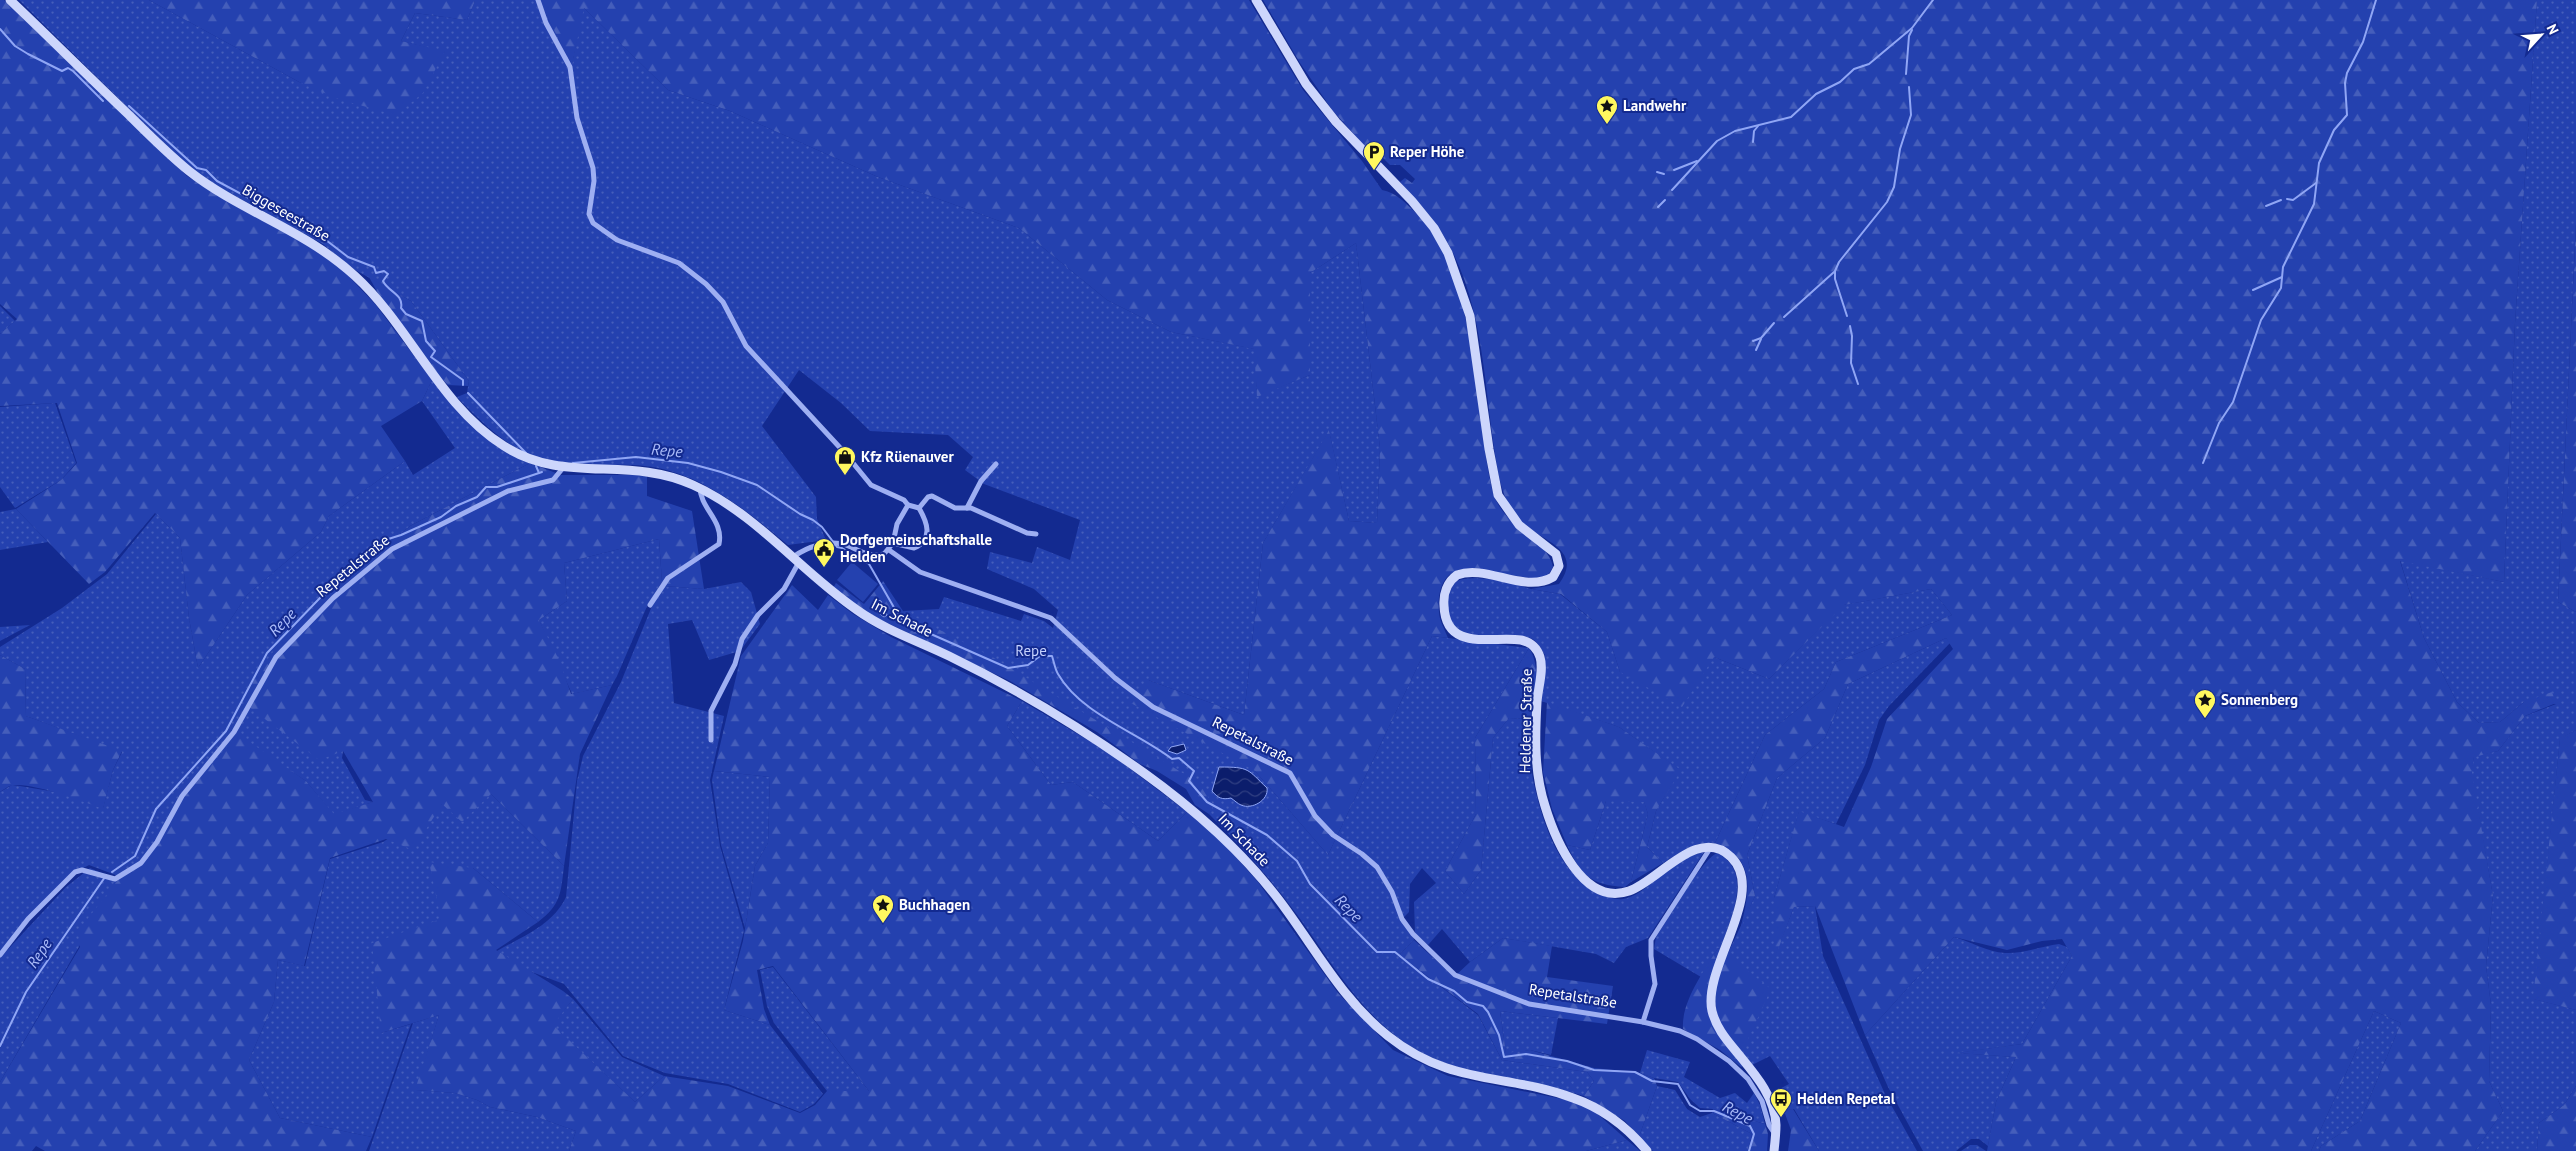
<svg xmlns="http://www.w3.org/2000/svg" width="2576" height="1151" font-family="'PT Sans',sans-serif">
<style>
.grass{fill:url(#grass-dots)}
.forest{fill:url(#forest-firs)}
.garden{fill:#2441af}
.water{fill:url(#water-waves);stroke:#90a6f5}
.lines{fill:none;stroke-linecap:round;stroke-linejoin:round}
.stream{stroke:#90a6f5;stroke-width:2}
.street{stroke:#9eaff2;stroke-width:5}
.secondary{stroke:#cdd6fc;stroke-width:9}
.labels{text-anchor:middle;stroke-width:4;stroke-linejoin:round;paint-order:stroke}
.poi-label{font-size:15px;font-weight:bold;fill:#fff;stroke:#132a90;text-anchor:start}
.street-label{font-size:15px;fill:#fff;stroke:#132a90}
.park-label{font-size:15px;fill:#c5d1fd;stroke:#132a90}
.water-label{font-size:16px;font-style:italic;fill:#aabbf9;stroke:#132a90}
</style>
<defs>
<pattern id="grass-dots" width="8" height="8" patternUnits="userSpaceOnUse" patternTransform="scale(1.25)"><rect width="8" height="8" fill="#2441af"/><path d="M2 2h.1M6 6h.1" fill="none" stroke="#455ebb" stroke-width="1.8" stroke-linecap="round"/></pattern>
<pattern id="forest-firs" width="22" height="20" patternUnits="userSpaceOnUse" patternTransform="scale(1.25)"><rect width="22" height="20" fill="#2441af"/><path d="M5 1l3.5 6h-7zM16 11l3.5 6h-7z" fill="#455ebb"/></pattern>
<pattern id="water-waves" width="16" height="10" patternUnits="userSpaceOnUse" patternTransform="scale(1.25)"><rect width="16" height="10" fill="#0b1d6c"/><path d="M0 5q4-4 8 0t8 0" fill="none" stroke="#303f82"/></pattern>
</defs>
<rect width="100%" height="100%" fill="#132a90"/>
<!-- grass -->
<g class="grass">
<path d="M19,0H149L301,83L445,52L401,41L415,13L467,20L475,1H539L572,64L583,7L668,90L730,111L878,177L1019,228L1107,300L1171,332L1255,349L1257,396L1310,375V273L1356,243L1380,448L1377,523L1349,521L1329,431L1263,543L1244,715L1148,680L1242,756L1328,855L1432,636L1529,648L1475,738L1476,814L1445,871L1464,894L1481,870L1493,738L1509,718L1531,719C1531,741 1529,763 1534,784C1543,825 1560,876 1601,894C1607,897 1616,900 1623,899C1646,895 1662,869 1682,859C1689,856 1697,854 1704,852L1648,938L1626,947L1614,963L1596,954L1503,938L1470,962L1442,929L1428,945L1415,933L1414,902L1436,883L1422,868L1410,884L1409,912L1402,919L1413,934L1414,940L1399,955L1478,1015L1502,1060L1587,1072L1594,1081L1584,1096C1532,1079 1474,1079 1424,1054C1366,1024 1335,967 1298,916C1271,879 1241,846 1209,814L1212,808L1195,790L932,627L903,611L939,609L944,597L1021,621L1024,614L1044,621L1053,628L1058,610L1034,589L987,569L990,552L1032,563L1037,547L1070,560L1080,520L984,484L965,470L973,457L948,435L870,431L841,403L799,370L762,426L816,497L817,519L826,540L788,545C753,516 715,484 670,471C634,460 597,468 561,464C518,459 485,426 457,397L467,393L469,381L411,301L348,266L323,244L195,174Z"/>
<path d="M2537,0H2576V224L2558,602L2576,612V730L2560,739L2534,999L2576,1010V1086L2564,1105L2539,1123L2537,1151H2475L2503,1111L2489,1081L2491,1005L2486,966L2493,896L2471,772L2474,756L2498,751L2525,716L2556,704L2524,702L2500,722L2479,723L2457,702L2424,638L2400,560L2504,582L2515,323Z"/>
<path d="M0,306L15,321L0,334Z"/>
<path d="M432,380L485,437L530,463L410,526L325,594L278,646L241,699L343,751L342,758L365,800L373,802L334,815L306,781L283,766L121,877L89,865C54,882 23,925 0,955V792L12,785L20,786L68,794L103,808L113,770L122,752L26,716L25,669L0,655V647L62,608L107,574L156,514L180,538L189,618L198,668L247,595L321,532L329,516L405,461L413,475L455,448L422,401Z"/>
<path d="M55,403L76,463L61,480L15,508L0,487V407Z"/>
<path d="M16,509L48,542L0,550V512Z"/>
<path d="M659,539L662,582L648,604L617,676L612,685L572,694L539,620L567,601L564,563Z"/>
<path d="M1475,578L1499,580L1531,589L1560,594L1607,632L1620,672L1714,657L1769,679L1843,605L1931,589L1952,615L1836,662L1824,689L1765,735L1715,843C1694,841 1680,853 1663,863L1647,847L1656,811L1680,770L1619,727L1541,701L1545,655C1541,649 1537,640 1530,638C1506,629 1465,649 1451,620C1446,609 1447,598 1452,587C1455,578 1466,579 1475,578Z"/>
<path d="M741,582L751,592L760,624L740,651L709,660L692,620L668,624L674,703L724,716L710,780L720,846L744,931L724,1010L770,1025L823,1094L814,1104L800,1112L728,1084L665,1073L623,1056L564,984L529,971L497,951C523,936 553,925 566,897L577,781L583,756L621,682L652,606L664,586L704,589Z"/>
<path d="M30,625L0,641V627Z"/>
<path d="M1946,638L1950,643L1889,706L1879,720L1865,765L1836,824L1799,812L1774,898V958L1794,907L1815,906L1823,956L1885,1094L1917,1151H1819L1794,1109L1784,1111L1772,1093L1789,1084L1770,1056L1752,1065L1740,1050L1727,955L1755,896L1747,855L1777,778L1825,738L1848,684Z"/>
<path d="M1022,701L1108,752L1187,812L1158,841L1073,782L1051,785L1007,726Z"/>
<path d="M714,771L770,777L768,843L755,866L745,928L721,845L712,780Z"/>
<path d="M491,794L564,866C561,892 561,905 538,922L473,868L441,919L381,1033L411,1024L372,1137L280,1118L249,1060L274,1002L278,960L305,966L330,859L383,842L442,804Z"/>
<path d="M1606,801H1644L1648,814L1631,882L1625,887C1590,885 1581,875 1567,845L1590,850Z"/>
<path d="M1717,853C1755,872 1730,920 1720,950L1718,948L1701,977L1654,949L1656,937C1668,920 1701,860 1717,853Z"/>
<path d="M90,868L118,880L0,1082V958L66,887Z"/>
<path d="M1954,937C1972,942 1987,952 2005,953C2022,954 2042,946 2059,944L2067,947L2072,956L2022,1044L1958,1053L2016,1057L1996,1102L1988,1146L1979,1139H1971L1956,1151H1923L1888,1087L1865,1035Z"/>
<path d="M773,967L869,1091H827L774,1023L767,1006L760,970Z"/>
<path d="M573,999L622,1057L664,1076L635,1102L552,1025Z"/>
<path d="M1500,1011L1558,1018L1551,1055L1530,1050L1506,1054Z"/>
<path d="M2374,1011L2401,1023L2360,1121L2321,1146L2319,1151H2311Z"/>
<path d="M439,1015L416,1090L455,1093L477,1100L490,1107L537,1117L576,1131L569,1151H369L413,1023Z"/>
<path d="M1647,1050L1690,1062L1684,1077L1720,1098L1735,1093L1747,1103L1754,1093L1760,1105L1765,1124L1713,1109L1700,1108L1690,1099L1678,1082L1654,1078L1640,1073Z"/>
<path d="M1657,1086L1675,1090L1687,1109L1700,1117L1712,1113L1752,1134L1748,1151H1653L1639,1137Z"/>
<path d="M1627,1140L1640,1151H1586Z"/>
<path d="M1970,1145H1977L1986,1151H1961Z"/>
</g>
<!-- forest -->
<g class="forest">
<path d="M0,0H4L187,176L235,206L303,242L338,265L376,305L432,380L422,401L381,426L405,461L329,516L321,532L247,595L198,668L189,618L180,538L155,513L105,572L89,584L16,509L61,480L77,463L57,403L0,406V334L17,319L0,304Z"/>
<path d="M149,0H1249L1303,90L1362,161L1382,190C1396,193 1402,200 1413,210C1479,273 1473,405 1492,489C1501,528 1548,538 1553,567L1548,575L1538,579L1467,569C1443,569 1437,591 1439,612C1439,620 1445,630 1448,638L1432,636L1328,855L1255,771L1129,702L1148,680L1244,715L1263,543L1329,430L1349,521L1377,523L1380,448L1356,243L1310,273V375L1257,397L1254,349L1171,332L1107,300L1019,228L878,177L730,111L668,90L584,8L572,65L539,1H475L467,20L415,13L401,41L445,51L423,93L396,115L341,100L301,83Z"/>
<path d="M1263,0H2537L2515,323L2504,582L2400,561L2424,638L2457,702L2479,723L2500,722L2524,702L2552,692L2556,703L2525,716L2498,751L2474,757L2472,772L2493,896L2486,966L2491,1005L2489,1081L2503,1111L2475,1151H2319L2321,1146L2360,1121L2401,1023L2374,1011L2311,1151H1987L1996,1102L2016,1057L1955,1053L2022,1044L2072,956L2062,939L2042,941L2007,950L1954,937L1865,1035L1815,906L1794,907L1774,960V898L1799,811L1844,827L1871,767L1887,719L1953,649L1946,638L1848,684L1825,738L1777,778L1747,855L1755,896L1740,930C1749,893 1758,859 1715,843L1765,735L1824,689L1836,662L1952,615L1931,589L1844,605L1769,679L1714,657L1682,707L1620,672L1607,632L1561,594L1531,589L1559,584C1583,551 1546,542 1526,526C1512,514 1504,498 1500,481C1483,401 1488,310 1445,238C1433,216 1416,201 1400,182L1405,178L1412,183L1415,179L1400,165H1390L1377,152L1363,144L1333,111L1300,63Z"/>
<path d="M2576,224V612L2558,602Z"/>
<path d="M369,277L411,301L469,381L468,386L448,385L441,378L380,297Z"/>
<path d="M530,463L561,475H647V496L692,511L704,589L664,586L662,582L659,539L564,563L567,601L539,620L560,662L571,694L612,685L580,754L564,866L491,794L462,822L442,804L413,850L386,839L330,858L304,966L278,960L274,1002L249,1060L280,1118L372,1137L366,1151H45L36,1146L32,1151H0V1082L80,947L78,931L118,880L141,863L183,797L238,734L306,781L334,814L373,802L343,751L319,760L240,700L277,646L325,594L410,526Z"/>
<path d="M883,581L903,611L994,658L1199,783L1214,806L1209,814L1195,805L1186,789L1157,771L1140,764L1097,732L1010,681L883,621L859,608L833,588L836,583L864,604Z"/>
<path d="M792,585L818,610L828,595L853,614L891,637L1022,701L1007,726L1051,785L1073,782L1158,841L1187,812L1218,837L1258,882L1338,993L1393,1050L1448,1076L1567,1100L1593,1110L1627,1140L1586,1151H569L576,1131L537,1117L490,1107L477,1100L455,1093L415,1090L439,1015L381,1033L372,943L441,919L429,862L473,868L538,922L496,950L563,991L573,999L553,1025L635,1102L664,1076L728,1086L800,1113L815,1105L827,1091H869L773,966L757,970L764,1009L770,1025L724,1010L743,941L755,866L768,843L770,777L714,771L741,656Z"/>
<path d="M1529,648C1542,667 1534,697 1531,719L1509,718L1493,738L1481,870L1464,894L1445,871L1476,814L1475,738Z"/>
<path d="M0,655L25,669L26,716L122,751L113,770L103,809C86,802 26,780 10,786C7,787 3,790 0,792Z"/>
<path d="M1547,702L1619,727L1681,770L1656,811L1647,847L1663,863L1631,882L1648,814L1644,802L1606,801L1590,850L1567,845L1552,809L1543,772Z"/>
<path d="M2576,730V1010L2533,999L2560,738Z"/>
<path d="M1503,938L1552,946L1547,977L1613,986L1607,1024L1500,1011L1506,1053L1530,1050L1594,1068L1640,1073L1654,1078L1657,1086L1639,1137L1625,1121L1584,1096L1594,1081L1587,1072L1502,1060L1478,1014L1399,955L1414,940L1454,977L1470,962Z"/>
<path d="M1718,948L1720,950C1699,1008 1703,1020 1743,1066L1741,1067L1720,1050L1683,1029C1681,1002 1704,971 1718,948Z"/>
<path d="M1727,955L1771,989L1744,1048L1740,1050C1710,1019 1709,993 1727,955Z"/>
<path d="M2576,1086V1151H2537L2539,1123L2564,1105Z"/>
<path d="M1713,1109L1765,1124L1768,1134L1767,1151H1748L1752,1134L1712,1113Z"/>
<path d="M1793,1109L1819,1151H1788L1791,1130L1784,1111Z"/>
</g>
<!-- garden -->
<path class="garden" d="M852,562L878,584L863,602L837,580Z"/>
<!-- water -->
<g class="water">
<path d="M877,600L881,601L887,615L884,617L872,608Z"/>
<path d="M1184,744L1186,750L1177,754L1168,751L1171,747Z"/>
<path d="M1219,767C1250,767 1247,769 1267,788C1269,800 1252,810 1241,805C1238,804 1234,800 1231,798C1222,800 1218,798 1212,791Z"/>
</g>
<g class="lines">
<!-- stream -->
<g class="stream">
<path d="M0,29L15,46L28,54L62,71L68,68L73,71L103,101"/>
<path d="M1906,74L1909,36L1912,30"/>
<path d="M129,106L197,168L206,170L217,181L322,237L348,257L374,267L376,273L384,271L388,274L383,281C388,292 404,294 401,308L406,314L422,321L426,341L435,351L431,357L463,380V385"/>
<path d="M1753,142L1754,131L1758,126"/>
<path d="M1674,170L1697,161"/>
<path d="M1657,172L1664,174"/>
<path d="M1672,190L1717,141L1735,131L1791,117L1816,94L1840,82L1854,69L1869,64L1912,28L1933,0"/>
<path d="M2287,199L2293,200L2316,183"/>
<path d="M2266,206L2281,200"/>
<path d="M1658,207L1665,200"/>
<path d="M2253,290L2282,277"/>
<path d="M1847,316L1835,279V271L1839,262L1887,202L1894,187L1900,149L1911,115L1909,87"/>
<path d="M1784,317L1834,272"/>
<path d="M1850,326L1852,336L1851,363L1858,384"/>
<path d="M1753,341L1761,338L1774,323"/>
<path d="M1756,350L1761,339"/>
<path d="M468,393L526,453"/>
<path d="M573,463L636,457L688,463L721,472L757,485L800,514L813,520L822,527L837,547L842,548L869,564L900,618L924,631L1008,668L1028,665L1040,656H1052C1054,662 1055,669 1058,674C1081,714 1137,732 1172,759L1179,758L1194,771L1189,781L1207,802L1267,835L1297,861L1310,884L1377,952H1395L1428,979L1454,991L1467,1002L1483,1006L1488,1012L1499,1035L1504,1057L1526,1054L1567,1061L1594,1070L1635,1072L1652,1081L1678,1084L1690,1105L1700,1111H1714L1750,1126L1754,1134L1749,1151"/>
<path d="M2203,463L2219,423L2233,402L2261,320L2281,288L2283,267L2314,204L2319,163L2334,130L2347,115L2345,83L2347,73L2363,42L2376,0"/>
<path d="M536,466L539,473"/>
<path d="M112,872L135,856L156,809L226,731L267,653L343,574L382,541L401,535L441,517L456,506L477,497L486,487H497L542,472"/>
<path d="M0,1046L26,992L105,877"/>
</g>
<!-- street -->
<g class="street">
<path d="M538,0L546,23L570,67L577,118L593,168L594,181L589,214L593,223L617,240L679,263L706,284L723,302L746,346L844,452L871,485L904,500L908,505L897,524L893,543L884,554C870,558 859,550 846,545C829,539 807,547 793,557"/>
<path d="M919,508L928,497L932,496L955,508H971L1027,533L1036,534"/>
<path d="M967,508L981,481L996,464"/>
<path d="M893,543L914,548C934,539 927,522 919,508L908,505"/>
<path d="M889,550L920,572L1051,618L1115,678L1153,707L1290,773L1315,816L1333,835L1362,854L1377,867L1392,892L1402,919L1413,934L1455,975L1529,1004L1643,1022L1680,1031L1697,1039L1729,1061L1748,1079L1762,1101L1769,1125L1775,1134"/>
<path d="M650,605L668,578L719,544C724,520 700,509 700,487"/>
<path d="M711,740V711L735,664L742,639L758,615L784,589L799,562"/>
<path d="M0,955L28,919L75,872L82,870L115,879L141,863L157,842L182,796L234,732L276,657L333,598L392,549L508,491L553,480L563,468"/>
<path d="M1643,1022L1655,984L1651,956V940L1711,847"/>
</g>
<!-- secondary -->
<g class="secondary">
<path d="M10,0C50,38 89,77 129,115C148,134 168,154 189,171C241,212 304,229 355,276C410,326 439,405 504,446C565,485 628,455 693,485C757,514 800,571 857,610C885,630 918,641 949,656C1017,689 1083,729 1144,773C1194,809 1241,850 1279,900C1314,946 1342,1000 1388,1036C1451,1086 1505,1073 1573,1098C1602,1108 1627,1127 1647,1151"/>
<path d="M1256,0L1306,84L1336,122L1412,201L1434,228L1448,253L1470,316L1489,449L1498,495L1519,525L1556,554L1559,566L1553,577C1524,594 1487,564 1457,575C1447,582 1443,594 1444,606C1446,652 1491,636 1521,640C1530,642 1537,648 1540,657C1544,670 1538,688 1537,702C1535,737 1534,772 1545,806C1555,839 1583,907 1629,891C1659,881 1698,825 1731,857C1768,893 1702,967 1712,1011C1716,1027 1725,1038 1735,1050C1752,1071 1775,1095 1776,1125C1776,1133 1775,1142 1774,1151"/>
</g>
</g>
<!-- icons -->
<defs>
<g id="sight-pin" transform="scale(1.125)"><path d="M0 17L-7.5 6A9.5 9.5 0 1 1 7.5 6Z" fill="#fff85f" stroke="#132a90"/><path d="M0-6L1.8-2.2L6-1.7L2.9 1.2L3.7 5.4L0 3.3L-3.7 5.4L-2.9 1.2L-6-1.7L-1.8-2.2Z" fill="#111"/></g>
<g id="parking-pin" transform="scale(1.125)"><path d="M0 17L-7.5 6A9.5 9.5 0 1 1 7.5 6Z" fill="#fff85f" stroke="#132a90"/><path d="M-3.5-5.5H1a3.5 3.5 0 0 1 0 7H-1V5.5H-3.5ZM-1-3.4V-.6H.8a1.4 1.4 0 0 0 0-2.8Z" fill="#111"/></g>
<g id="shop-pin" transform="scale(1.125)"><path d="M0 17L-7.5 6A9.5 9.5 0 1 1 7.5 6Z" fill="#fff85f" stroke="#132a90"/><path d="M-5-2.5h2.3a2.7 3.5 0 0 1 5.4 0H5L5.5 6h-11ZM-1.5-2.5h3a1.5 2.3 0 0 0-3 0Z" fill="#111"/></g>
<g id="civic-pin" transform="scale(1.125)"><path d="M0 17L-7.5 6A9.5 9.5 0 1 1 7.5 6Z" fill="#fff85f" stroke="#132a90"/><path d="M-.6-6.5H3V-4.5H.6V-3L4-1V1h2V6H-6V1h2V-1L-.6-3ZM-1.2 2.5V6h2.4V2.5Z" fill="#111"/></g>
<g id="bus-pin" transform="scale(1.125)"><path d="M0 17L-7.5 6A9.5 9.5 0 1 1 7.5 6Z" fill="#fff85f" stroke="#132a90"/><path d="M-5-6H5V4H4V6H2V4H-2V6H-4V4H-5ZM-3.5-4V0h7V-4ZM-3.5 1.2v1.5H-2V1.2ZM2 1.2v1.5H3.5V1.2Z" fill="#111"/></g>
</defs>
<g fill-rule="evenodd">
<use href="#sight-pin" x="1607" y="106"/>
<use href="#parking-pin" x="1374" y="152"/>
<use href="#shop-pin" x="845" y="457"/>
<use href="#civic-pin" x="824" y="549"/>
<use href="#sight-pin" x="2205" y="700"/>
<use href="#sight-pin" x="883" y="905"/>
<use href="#bus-pin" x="1781" y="1099"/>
</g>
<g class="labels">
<!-- poi labels -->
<g class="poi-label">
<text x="1623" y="111">Landwehr</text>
<text x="1390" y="157">Reper Höhe</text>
<text x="861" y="462">Kfz Rüenauver</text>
<text x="840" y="545">Dorfgemeinschaftshalle<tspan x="840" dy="17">Helden</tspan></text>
<text x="2221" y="705">Sonnenberg</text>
<text x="899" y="910">Buchhagen</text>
<text x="1797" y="1104">Helden Repetal</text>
</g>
<!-- street labels -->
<g class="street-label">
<text transform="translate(286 213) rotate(30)" y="5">Biggeseestraße</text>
<text transform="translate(353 566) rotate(-39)" y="5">Repetalstraße</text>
<text transform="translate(902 618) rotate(27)" y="5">Im Schade</text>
<text transform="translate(1526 721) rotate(-89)" y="5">Heldener Straße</text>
<text transform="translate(1253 741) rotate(27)" y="5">Repetalstraße</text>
<text transform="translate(1244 840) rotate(46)" y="5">Im Schade</text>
<text transform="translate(1573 996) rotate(9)" y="5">Repetalstraße</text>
</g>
<!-- park labels -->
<g class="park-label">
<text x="1031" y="656">Repe</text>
</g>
<!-- water labels -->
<g class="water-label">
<text transform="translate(667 450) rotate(5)" y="6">Repe</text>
<text transform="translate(282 622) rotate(-46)" y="6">Repe</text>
<text transform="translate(1349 908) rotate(46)" y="6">Repe</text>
<text transform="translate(39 953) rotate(-56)" y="6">Repe</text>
<text transform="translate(1738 1112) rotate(28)" y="6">Repe</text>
</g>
</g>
<!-- north arrow -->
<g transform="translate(2541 35) rotate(64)" stroke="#132a90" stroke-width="4" paint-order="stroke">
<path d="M0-4L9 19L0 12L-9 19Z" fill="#ffffff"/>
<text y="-8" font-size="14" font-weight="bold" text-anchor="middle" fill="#ffffff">N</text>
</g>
</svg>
